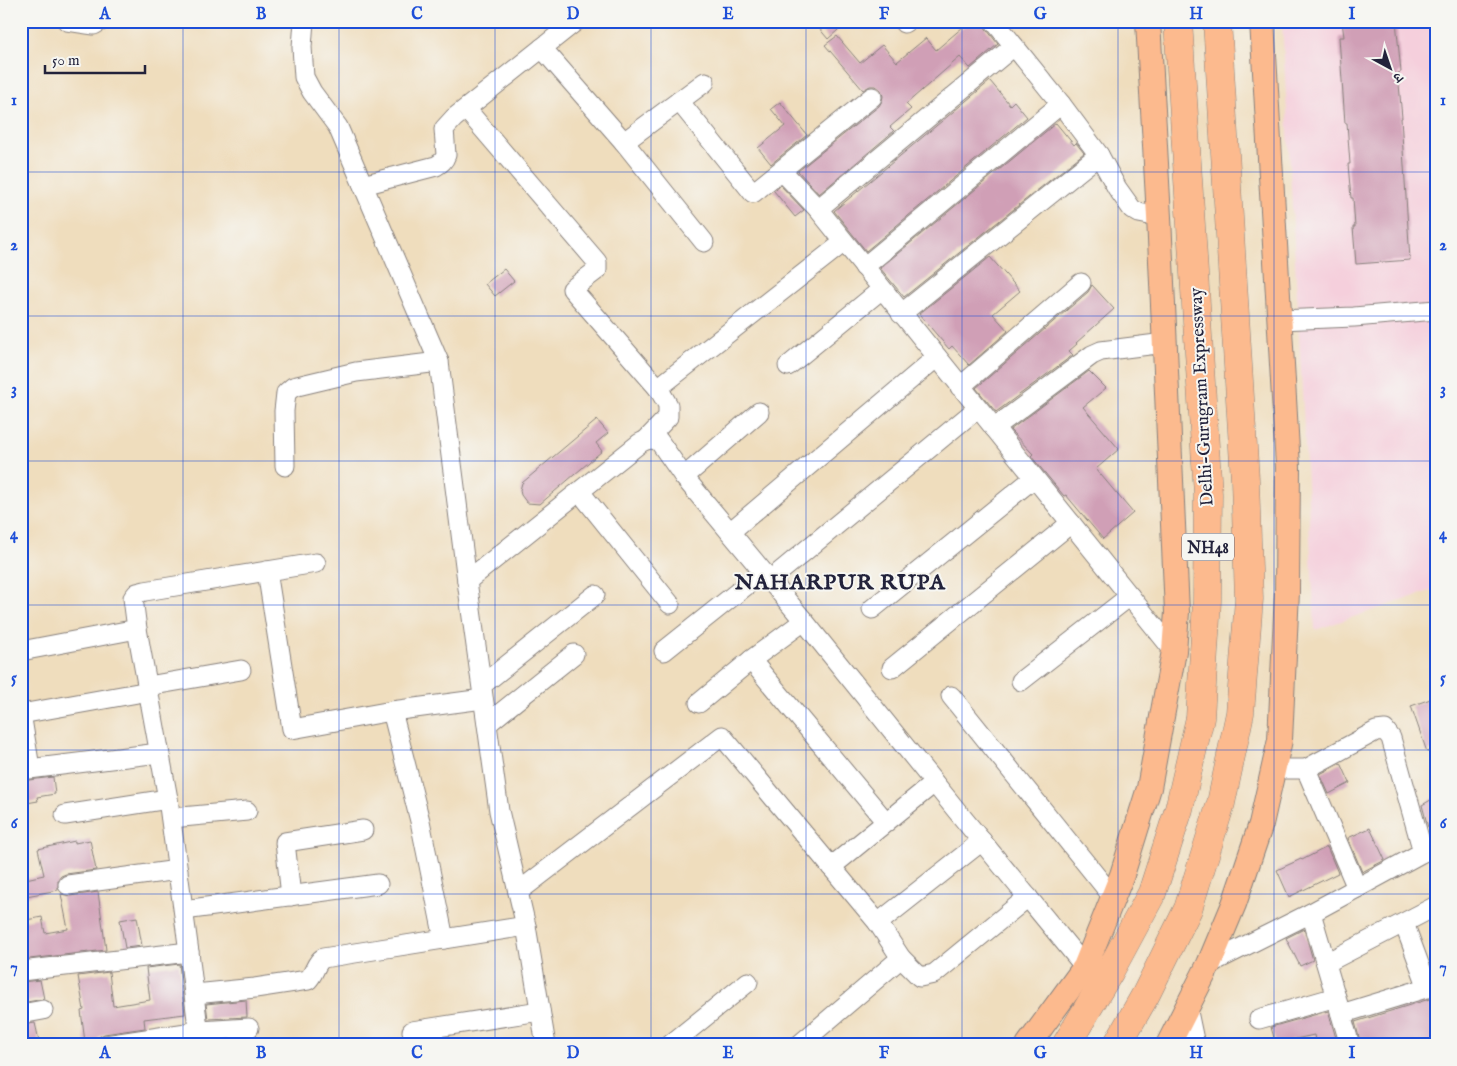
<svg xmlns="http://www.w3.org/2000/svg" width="1457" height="1066" font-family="'IM FELL English','Noto Serif Devanagari',serif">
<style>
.built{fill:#f5cfdc}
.building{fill:#d09fb6}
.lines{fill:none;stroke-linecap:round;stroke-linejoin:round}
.minor-casing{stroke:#88807c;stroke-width:21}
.major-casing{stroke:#88807c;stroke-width:26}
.highway-casing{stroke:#88807c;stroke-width:29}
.minor{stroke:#fff;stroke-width:19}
.major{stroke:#fcba8e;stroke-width:24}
.highway{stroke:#fcba8e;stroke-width:28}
.grid{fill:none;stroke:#1d4ed8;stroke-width:1;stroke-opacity:0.55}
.labels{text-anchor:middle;stroke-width:4;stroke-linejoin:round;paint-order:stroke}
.shield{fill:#f6f6f2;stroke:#626272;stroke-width:1}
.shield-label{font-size:16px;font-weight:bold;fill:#22223b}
.street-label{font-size:18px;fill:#22223b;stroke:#f6f6f2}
.district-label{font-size:22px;font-weight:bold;letter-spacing:1px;fill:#22223b;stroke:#f6f6f2}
.neatline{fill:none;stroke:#1d4ed8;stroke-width:2}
.grid-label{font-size:16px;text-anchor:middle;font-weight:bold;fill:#1d4ed8}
</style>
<rect width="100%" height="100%" fill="#f6f6f2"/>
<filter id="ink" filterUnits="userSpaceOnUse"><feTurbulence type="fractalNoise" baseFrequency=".02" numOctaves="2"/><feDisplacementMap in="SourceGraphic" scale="10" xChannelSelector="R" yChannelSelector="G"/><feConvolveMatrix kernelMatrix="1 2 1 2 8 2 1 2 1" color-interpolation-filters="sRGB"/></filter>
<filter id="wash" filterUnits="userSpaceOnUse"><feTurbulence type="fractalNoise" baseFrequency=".0096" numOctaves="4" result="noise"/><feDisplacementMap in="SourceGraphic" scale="20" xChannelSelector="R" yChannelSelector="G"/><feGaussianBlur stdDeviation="1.12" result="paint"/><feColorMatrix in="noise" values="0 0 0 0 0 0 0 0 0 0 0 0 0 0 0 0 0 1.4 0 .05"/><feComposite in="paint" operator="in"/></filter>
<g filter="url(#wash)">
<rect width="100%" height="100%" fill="#efddbd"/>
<!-- built -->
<path class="built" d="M1282,21H1436V589L1315,630Z"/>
<g id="blocks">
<!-- building -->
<g class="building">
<path d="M813,21H848L828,39Z"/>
<path d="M970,21H980L998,44L970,68L960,57L906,104L911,109L890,127L894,131L819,194L798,171L879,106L882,101L883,96L881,90L876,86H870L863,90L825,45L837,36L860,63L882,45L897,62L926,38L936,50Z"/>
<path d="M1342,21H1396L1401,72L1398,73L1402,118H1401L1410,260L1356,264L1353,227H1355L1353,198H1351L1348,164H1350L1347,123H1345L1339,37H1344Z"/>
<path d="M990,81L1010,105L1014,101L1027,117L866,251L834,211Z"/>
<path d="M780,102L807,135L771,164L758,148L785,126L771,109Z"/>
<path d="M1056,123L1074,145L1076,143L1084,153L904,297L880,268Z"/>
<path d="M780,185L804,210L795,217L774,191Z"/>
<path d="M990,257L1020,291L993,314L1008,331L969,365L952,346L949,349L919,314Z"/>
<path d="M504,269L514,281L495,296L485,284Z"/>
<path d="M1092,285L1114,309L1076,343L1077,344L1069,351L1073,355L996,412L976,388L1088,292Z"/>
<path d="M1089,371L1106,388L1083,407L1119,449L1096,469L1133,513L1103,539L1066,495L1064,496L1031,456L1033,454L1010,430Z"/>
<path d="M597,420L608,433L596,443L602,451L540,504L527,503L521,495L520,490L522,483Z"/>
<path d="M1436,697V749L1427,752L1411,706Z"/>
<path d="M1341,763L1350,783L1329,794L1320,774Z"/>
<path d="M53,777L55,794L37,797L38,801L21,804V781Z"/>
<path d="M1436,797V822L1428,827L1422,805Z"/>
<path d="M1370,828L1385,860L1362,872L1348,838Z"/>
<path d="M90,840L96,870L66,874L61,876L58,880V890L21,897V880L44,875L38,849L75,841V843Z"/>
<path d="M1327,847L1338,873L1289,897L1277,870L1301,859L1302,860Z"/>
<path d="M98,892L106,950L21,960V921L42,917L45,933L68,929L61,894L70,896Z"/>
<path d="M137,917L142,946L125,948L120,920Z"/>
<path d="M1304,929L1313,960L1300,966L1286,938Z"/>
<path d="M179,964L185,1014L144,1019L145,1028L104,1034L99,1037L95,1045H93V1041L85,1042L81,1011L84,1010L78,976L109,972L113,1006L150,1000L146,968Z"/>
<path d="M40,980L44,999L21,1003V982Z"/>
<path d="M1436,997V1045H1361L1355,1022Z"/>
<path d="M246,1000L247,1017L208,1019L206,1004Z"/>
<path d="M1328,1011L1338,1045H1316L1314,1035L1291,1040L1292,1045H1276L1271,1027Z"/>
<path d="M35,1023L40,1045H21V1025Z"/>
<path d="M239,1040L240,1045H211V1042Z"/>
</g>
</g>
</g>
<g filter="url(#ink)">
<use href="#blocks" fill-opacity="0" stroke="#88807c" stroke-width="1"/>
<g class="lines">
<!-- minor casing -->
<g class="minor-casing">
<g id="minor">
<path d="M67,21L94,25L101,21"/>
<path d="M304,21L302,47L304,77L312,92L338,127L439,362L467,581L499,811L526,926L546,1045"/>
<path d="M994,21L1061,104L1099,155L1117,188L1132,209L1139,213L1159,217"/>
<path d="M904,23L907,21"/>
<path d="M542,48L624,142L704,242"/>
<path d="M679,101L753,193L872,97"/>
<path d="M466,109L597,262V270L572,289L658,388L668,405V417L647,439"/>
<path d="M624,142L705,82"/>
<path d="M782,171L818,209L1174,651"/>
<path d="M363,185L436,166C441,163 444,161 446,155L444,129L454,118L576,21"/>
<path d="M818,209L1014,46"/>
<path d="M864,267L1061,104"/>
<path d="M901,314L1099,155"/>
<path d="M1279,320L1354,317L1436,310"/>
<path d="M788,366L882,289"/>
<path d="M960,387L1081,283"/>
<path d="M658,388L844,242"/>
<path d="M994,428L1092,355L1101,351L1165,343"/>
<path d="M285,466L284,411L286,393L293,387L356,372L439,362"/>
<path d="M684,477L759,412"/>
<path d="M580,492L670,604"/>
<path d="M730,532L937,357"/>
<path d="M267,571L292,729L392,711L483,699"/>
<path d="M770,580L978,408"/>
<path d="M467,581L640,443C647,439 652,438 659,441L684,477L804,621L957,811L1085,967"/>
<path d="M872,609L1034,478"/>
<path d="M21,651L137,629"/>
<path d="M664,651L763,572"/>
<path d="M751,660L886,822"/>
<path d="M892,668L1071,523"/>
<path d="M1021,681L1130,596"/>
<path d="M482,685L595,595"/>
<path d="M148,686L241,670"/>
<path d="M951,696L1113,897"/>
<path d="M699,703L751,660L804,621"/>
<path d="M392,711L420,821L444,939"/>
<path d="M21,713L30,768"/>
<path d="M21,714L149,691"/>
<path d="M487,724L574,654"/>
<path d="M1274,769H1306L1376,731L1385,730L1391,738L1423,852"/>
<path d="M1306,769L1357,888"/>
<path d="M21,770L159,753"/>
<path d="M65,815L168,799"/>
<path d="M171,818L247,811"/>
<path d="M831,867L934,783"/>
<path d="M68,885L178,870"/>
<path d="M518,892L722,736L878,923L901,958L920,977L934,974L1028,897"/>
<path d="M291,896L285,842L363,830"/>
<path d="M184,910L378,884"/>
<path d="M1311,913L1350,1045"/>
<path d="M878,923L982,841"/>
<path d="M1404,923L1428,988"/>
<path d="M1326,963L1436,906"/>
<path d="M1209,964L1311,913L1436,845"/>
<path d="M21,971L189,952"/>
<path d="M195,994L255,988L308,980C315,973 315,963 323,958L526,926"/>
<path d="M1187,1007L1195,1045"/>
<path d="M21,1014L43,1010"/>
<path d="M1341,1014L1436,985"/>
<path d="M1259,1019L1336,997"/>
<path d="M412,1031L540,1011"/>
<path d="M106,1045L200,1031L249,1028"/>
<path d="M200,1045L189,952L168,799L137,629L133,598L137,593L145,591L316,563"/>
<path d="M670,1045L748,982"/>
<path d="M799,1045L901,958"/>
</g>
</g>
<!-- major casing -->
<g class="major-casing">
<g id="major">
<path d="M1028,1045L1085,967L1122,875L1149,788L1174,651L1177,612L1159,217L1148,21"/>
<path d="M1168,1045L1209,964L1234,904L1261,824L1280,740L1287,592L1288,467L1262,21"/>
</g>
</g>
<!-- highway casing -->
<g class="highway-casing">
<g id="highway">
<path d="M1066,1045L1110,971L1152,893L1179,809L1200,718L1207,601L1208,494L1178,21"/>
<path d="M1117,1045L1146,994L1188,909L1221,803L1240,713L1249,599L1245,480L1217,21"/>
</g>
</g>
<!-- minor -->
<use href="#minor" class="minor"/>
<!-- major -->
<use href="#major" class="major"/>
<!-- highway -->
<use href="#highway" class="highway"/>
</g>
</g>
<!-- grid -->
<path class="grid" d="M183,21V1045M339,21V1045M495,21V1045M651,21V1045M806,21V1045M962,21V1045M1118,21V1045M1274,21V1045M21,172H1436M21,316H1436M21,461H1436M21,605H1436M21,750H1436M21,894H1436"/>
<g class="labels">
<!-- shield labels -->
<rect class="shield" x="1182" y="533.5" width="52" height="27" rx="4"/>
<g class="shield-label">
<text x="1208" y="553">NH48</text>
</g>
<!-- street labels -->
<g class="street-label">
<text transform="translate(1201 397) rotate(-93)" y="6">Delhi-Gurugram Expressway</text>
</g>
<!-- district labels -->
<g class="district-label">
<text x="840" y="589">NAHARPUR RUPA</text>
</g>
</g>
<!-- margin -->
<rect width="1457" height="1066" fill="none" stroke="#f6f6f2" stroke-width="55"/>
<!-- north arrow -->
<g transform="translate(1390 68) rotate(140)" stroke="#f6f6f2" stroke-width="4" paint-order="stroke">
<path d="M0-4L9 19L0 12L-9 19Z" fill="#22223b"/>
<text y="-8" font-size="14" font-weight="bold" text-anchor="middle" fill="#22223b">उ</text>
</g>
<!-- scale -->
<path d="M45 65v8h100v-8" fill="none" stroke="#22223b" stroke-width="2.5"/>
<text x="52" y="65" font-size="15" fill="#22223b" stroke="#f6f6f2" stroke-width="4" paint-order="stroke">50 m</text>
<rect x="28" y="28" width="1402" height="1010" class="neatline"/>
<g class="grid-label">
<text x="105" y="19">A</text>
<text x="261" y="19">B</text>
<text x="417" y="19">C</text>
<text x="573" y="19">D</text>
<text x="728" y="19">E</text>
<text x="884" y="19">F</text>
<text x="1040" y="19">G</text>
<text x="1196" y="19">H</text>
<text x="1352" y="19">I</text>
<text x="14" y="105">1</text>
<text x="1443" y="105">1</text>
<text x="14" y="250">2</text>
<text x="1443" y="250">2</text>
<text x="14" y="394">3</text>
<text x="1443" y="394">3</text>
<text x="14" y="539">4</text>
<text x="1443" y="539">4</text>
<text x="14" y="683">5</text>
<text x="1443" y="683">5</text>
<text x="14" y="828">6</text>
<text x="1443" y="828">6</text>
<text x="14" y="972">7</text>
<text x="1443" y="972">7</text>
<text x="105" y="1058">A</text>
<text x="261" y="1058">B</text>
<text x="417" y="1058">C</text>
<text x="573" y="1058">D</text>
<text x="728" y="1058">E</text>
<text x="884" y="1058">F</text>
<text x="1040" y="1058">G</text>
<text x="1196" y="1058">H</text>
<text x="1352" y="1058">I</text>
</g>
</svg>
